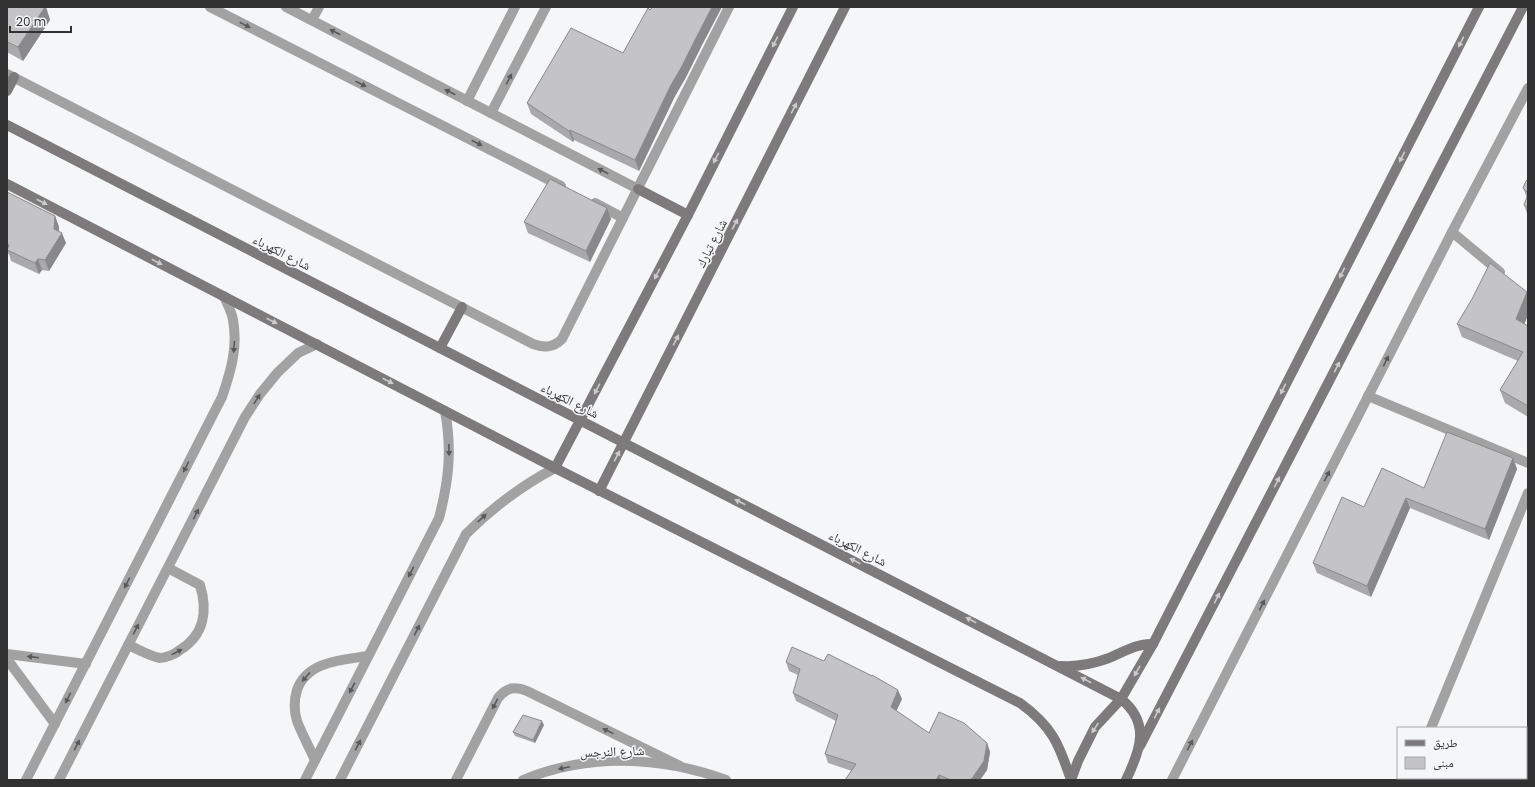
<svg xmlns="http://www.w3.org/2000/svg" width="1535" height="787" font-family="Poppins,'Noto Naskh Arabic',sans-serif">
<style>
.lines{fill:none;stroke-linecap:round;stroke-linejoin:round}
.street{stroke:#a3a2a2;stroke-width:10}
.secondary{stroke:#7c7a7a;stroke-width:10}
.wall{fill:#a9a9ab}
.shaded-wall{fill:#89898b}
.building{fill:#c4c4c7;stroke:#89898b}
.oneway{fill:#595959}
.oneway2{fill:#cbcbcc}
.labels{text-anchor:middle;stroke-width:3;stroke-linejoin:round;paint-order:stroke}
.street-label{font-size:13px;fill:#313132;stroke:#f5f6f8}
</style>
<rect width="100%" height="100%" fill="#f5f6f8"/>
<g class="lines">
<!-- street -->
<g class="street">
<path d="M210,7L561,186"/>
<path d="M286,7L638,189"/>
<path d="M312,20L319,7"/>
<path d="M7,74L533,344C544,348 553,348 562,339L729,7"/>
<path d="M467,101L515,7"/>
<path d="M491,113L546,7"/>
<path d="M595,203L623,218"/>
<path d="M1452,232L1500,272"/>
<path d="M1368,396L1528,463"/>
<path d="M128,645C138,649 149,656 160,658C166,658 175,654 180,650C204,635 208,611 200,585L168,568"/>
<path d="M7,654L86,664"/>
<path d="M7,659L55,724"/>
<path d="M1431,728L1528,493"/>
<path d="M1526,732H1528"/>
<path d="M315,760C309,747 302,734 297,721C294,711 294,700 297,690C307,661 342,660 368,656"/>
<path d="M26,780L222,397C231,371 238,347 233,320C232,312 227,304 224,296"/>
<path d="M59,780L245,417L260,394L278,372L298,353L317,344"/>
<path d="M305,780L439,518C449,480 452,449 445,411"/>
<path d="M340,780L466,534C493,507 521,486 555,468"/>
<path d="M456,780L498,698C507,687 515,686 527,691L680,766"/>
<path d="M523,780C588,753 660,756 726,780"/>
<path d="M1172,780L1452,232L1528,88"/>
<path d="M1410,780L1411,778"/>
<path d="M1473,780L1474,778"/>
</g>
<!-- secondary -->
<g class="secondary">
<path d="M7,91L14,77"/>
<path d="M7,125L1121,699C1151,723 1140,751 1126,780"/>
<path d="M7,184L555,468L1020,703C1052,726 1059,744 1071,780"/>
<path d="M638,189L688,215"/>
<path d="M440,348L462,307"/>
<path d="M555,468L688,215L793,7"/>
<path d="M599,491L845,7"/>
<path d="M1061,666C1078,667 1093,664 1109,658C1123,652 1138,643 1153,644"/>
<path d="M1140,746L1523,7"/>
<path d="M1071,780L1078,761L1095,727L1121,699L1153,644L1479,7"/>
</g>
</g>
<!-- wall -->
<g class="wall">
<path d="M7,7H46L50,20L23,61L7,52Z"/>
<path d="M700,49L685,79L675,96L639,171L574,140L573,142L531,114L527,103L623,53Z"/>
<path d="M1528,179V216L1524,205L1527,198L1523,188Z"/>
<path d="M7,192L55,216L59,227V231L66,243L49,271L42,270L39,274L11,261L9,254L7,253Z"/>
<path d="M607,208L611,219L590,262L528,233L524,222Z"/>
<path d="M1528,295V315L1524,324L1528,326V417L1505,403L1500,390L1518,361L1462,337L1457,324Z"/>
<path d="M1513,458L1517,469L1489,540L1410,508L1371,597L1317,573L1313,563L1364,507L1424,488Z"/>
<path d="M786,662L902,699L896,711L929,733L987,743L990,752L987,770L980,780H845L852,771L828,763L825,754L836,721L796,701L793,693L798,675L789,671Z"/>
<path d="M544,725L535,743L515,736L513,732Z"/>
</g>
<!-- shaded-wall -->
<g class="shaded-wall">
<path d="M45,7H46L50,20L23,61L18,47Z"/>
<path d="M712,7H722L700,49L685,79L675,96L639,171L635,160L671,85Z"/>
<path d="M570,130L574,140L573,142L569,131Z"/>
<path d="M607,208L611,219L590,262L586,251Z"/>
<path d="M55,216L59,227L58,238L62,233L66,243L49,271L45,260Z"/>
<path d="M38,259L42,270L39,274L35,263Z"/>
<path d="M1527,292L1528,295V315L1521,332L1516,319Z"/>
<path d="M1513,458L1517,469L1489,540L1485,529Z"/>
<path d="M1406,498L1410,508L1371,597L1367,586Z"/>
<path d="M898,690L902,699L894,716L891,707Z"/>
<path d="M542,721L544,725L535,743L533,740Z"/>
<path d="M987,743L990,752L987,770L980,780H971Z"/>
<path d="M939,775L941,780H936Z"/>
</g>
<!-- building -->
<g class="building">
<path d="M7,7H45L18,47L7,42Z"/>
<path d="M652,7H712L696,38L681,68L671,85L635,160L570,130L569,131L527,103L571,28L623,53L648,8L650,10Z"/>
<path d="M550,179L607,208L586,251L524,222Z"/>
<path d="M1528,179V193L1523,188L1526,181Z"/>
<path d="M7,192L55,216L54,229L62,233L45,260L38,259L35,263L7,250L9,245L7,244Z"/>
<path d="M1528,194V208L1524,205Z"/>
<path d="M1490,263L1527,292L1516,319L1528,326V406L1500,390L1523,352L1457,324L1472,299Z"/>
<path d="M1447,432L1513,458L1485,529L1406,498L1367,586L1313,563L1342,497L1364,507L1382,468L1424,488Z"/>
<path d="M792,647L824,661L828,654L872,676V675L898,690L891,707L929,733L939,712L964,723L987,743L984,761L971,780H951L939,775L936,780H845L856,764L825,754L838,715L793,693L800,669L786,662Z"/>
<path d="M523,715L542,721L533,740L513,732Z"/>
</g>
<!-- one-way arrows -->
<defs><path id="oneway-solid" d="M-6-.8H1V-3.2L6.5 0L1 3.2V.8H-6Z"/></defs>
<g class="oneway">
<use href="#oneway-solid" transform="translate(245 25) rotate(27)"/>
<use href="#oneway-solid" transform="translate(335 32) rotate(-153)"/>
<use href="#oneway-solid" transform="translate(509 79) rotate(-63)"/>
<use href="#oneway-solid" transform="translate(361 84) rotate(27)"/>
<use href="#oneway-solid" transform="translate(450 92) rotate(-153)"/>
<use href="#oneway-solid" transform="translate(477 143) rotate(27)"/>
<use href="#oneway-solid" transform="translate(603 171) rotate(-153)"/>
<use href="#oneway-solid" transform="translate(234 347) rotate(94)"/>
<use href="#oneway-solid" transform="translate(1386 361) rotate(-63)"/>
<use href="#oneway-solid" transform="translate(257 399) rotate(-58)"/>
<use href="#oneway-solid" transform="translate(449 450) rotate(89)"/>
<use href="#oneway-solid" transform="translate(186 467) rotate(117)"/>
<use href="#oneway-solid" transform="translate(1327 476) rotate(-63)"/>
<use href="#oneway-solid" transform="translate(196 514) rotate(-63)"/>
<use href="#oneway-solid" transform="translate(482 518) rotate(-43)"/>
<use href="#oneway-solid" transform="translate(411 572) rotate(117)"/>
<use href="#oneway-solid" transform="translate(127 583) rotate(117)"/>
<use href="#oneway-solid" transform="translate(1262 605) rotate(-63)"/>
<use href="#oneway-solid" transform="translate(136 629) rotate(-63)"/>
<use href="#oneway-solid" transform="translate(417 630) rotate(-63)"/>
<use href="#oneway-solid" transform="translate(177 652) rotate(-28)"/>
<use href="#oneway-solid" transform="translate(33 657) rotate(-173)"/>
<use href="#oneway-solid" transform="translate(306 677) rotate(131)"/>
<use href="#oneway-solid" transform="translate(352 688) rotate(117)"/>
<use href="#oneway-solid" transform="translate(68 698) rotate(117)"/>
<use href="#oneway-solid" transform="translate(495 704) rotate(117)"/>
<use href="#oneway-solid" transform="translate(608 731) rotate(-154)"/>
<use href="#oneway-solid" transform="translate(77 745) rotate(-63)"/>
<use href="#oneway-solid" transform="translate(358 745) rotate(-63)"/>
<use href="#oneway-solid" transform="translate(1190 745) rotate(-63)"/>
<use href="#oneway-solid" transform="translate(564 768) rotate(168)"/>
</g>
<g class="oneway2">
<use href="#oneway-solid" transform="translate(775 42) rotate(117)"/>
<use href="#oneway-solid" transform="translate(1461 42) rotate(117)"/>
<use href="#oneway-solid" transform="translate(794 108) rotate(-63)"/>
<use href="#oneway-solid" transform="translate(1402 157) rotate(117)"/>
<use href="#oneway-solid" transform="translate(716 158) rotate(117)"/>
<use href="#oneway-solid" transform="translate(42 202) rotate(27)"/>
<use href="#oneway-solid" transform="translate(735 224) rotate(-63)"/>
<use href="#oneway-solid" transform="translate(157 262) rotate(27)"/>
<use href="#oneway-solid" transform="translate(1342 273) rotate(117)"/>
<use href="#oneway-solid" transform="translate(657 274) rotate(118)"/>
<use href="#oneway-solid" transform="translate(272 321) rotate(27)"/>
<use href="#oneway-solid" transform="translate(676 340) rotate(-63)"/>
<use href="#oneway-solid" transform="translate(1337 367) rotate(-63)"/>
<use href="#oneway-solid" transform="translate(388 381) rotate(27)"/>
<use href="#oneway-solid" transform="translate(597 389) rotate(118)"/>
<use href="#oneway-solid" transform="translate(1283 389) rotate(117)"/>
<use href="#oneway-solid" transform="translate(617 456) rotate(-62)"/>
<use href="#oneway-solid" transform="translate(1277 482) rotate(-63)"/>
<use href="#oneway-solid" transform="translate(740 502) rotate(-153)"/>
<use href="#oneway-solid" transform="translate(855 561) rotate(-153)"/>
<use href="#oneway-solid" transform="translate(1217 598) rotate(-63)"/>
<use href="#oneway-solid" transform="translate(971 620) rotate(-153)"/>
<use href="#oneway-solid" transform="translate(1137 671) rotate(120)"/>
<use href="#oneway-solid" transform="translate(1086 680) rotate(-152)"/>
<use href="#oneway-solid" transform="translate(1157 713) rotate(-63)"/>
<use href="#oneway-solid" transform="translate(1095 728) rotate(124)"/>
</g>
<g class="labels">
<!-- street labels -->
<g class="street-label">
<text transform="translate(711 243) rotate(-63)" y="5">شارع تبارك</text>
<text transform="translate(282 252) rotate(27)" y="5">شارع الكهرباء</text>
<text transform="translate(570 400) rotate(27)" y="5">شارع الكهرباء</text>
<text transform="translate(858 548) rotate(27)" y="5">شارع الكهرباء</text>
<text transform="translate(612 751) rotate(-2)" y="5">شارع النرجس</text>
</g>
</g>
<!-- border -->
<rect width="1535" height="787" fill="none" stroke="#313132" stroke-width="16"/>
<!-- legend -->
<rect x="1397" y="727" width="130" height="52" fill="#f5f6f8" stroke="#a7a7a9"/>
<rect x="1405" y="740" width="20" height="6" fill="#7c7a7a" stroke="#a7a7a9"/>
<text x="1433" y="747" font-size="12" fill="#313132">طريق</text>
<rect x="1405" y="757" width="20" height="12" fill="#c4c4c7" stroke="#a7a7a9"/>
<text x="1433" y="767" font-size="12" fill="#313132">مبنى</text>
<!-- scale -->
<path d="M10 26v6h61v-6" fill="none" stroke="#313132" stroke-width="2"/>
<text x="16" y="26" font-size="12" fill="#313132" stroke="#f5f6f8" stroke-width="3" paint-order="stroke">20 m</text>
</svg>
